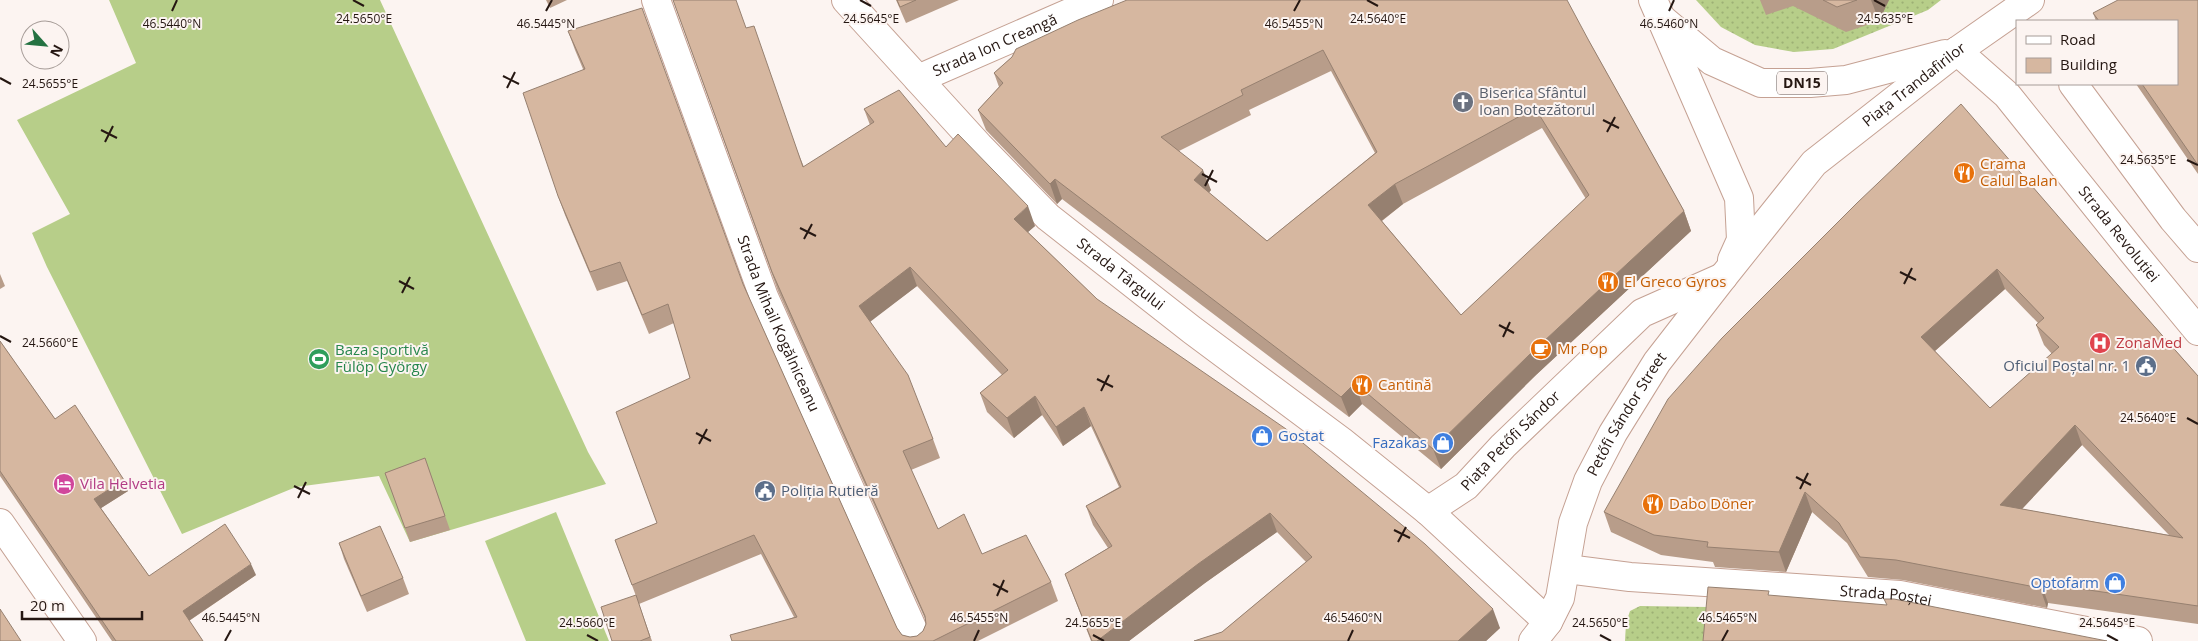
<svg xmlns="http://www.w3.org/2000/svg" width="2198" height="641" font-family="'Open Sans',sans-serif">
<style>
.grass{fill:url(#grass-dots)}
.pitch{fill:#b7ce89}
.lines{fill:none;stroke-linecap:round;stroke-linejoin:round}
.minor-casing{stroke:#c5a193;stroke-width:30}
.major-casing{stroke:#c5a193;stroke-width:30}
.minor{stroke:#fff;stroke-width:28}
.major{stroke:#fff;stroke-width:28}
.wall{fill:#b89d8a;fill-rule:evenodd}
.shaded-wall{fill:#968070}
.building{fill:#d6b7a0;stroke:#968070;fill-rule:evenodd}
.ticks{fill:none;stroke:#251712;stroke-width:2}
.labels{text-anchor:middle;stroke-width:4;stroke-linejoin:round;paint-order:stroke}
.shield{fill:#fcf4f1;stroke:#665955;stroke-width:1}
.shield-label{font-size:14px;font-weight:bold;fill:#251712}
.street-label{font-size:15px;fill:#251712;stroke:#fcf4f1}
.worship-label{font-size:15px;fill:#5b616d;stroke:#fcf4f1;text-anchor:start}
.food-label{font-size:15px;fill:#c56008;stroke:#fcf4f1;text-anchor:start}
.health-label{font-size:15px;fill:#be3a42;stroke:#fcf4f1;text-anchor:start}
.leisure-label{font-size:15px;fill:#27864d;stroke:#fcf4f1;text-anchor:start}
.service-label{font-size:15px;fill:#4e5e75;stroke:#fcf4f1;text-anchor:end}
.shop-label{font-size:15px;fill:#366cbe;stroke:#fcf4f1;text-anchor:end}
.hotel-label{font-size:15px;fill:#b23c85;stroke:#fcf4f1;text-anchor:start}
.ticks-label{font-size:12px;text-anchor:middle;fill:#251712;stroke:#fcf4f1;stroke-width:4;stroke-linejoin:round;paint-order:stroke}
</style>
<defs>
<pattern id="grass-dots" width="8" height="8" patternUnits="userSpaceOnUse" patternTransform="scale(1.25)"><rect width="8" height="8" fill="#b7ce89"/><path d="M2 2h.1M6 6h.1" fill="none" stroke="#9db075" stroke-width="1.8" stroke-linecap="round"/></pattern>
</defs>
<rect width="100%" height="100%" fill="#fcf4f1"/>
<!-- grass -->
<g class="grass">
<path d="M1696,0H1941L1928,10L1833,49L1794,52L1755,45L1721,27Z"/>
<path d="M1640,606L1708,607L1705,641H1625L1626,623L1630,611Z"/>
</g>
<!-- pitch -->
<g class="pitch">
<path d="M109,0H380L588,452L606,484L410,542L379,476L296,487L182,534L47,267L32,233L70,214L17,120L136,63Z"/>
<path d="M556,512L609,641H526L485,541Z"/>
</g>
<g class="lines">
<!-- minor casing -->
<g class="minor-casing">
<g id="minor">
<path id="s1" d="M656,0L764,297L918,641"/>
<path id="s2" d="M846,0L979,146L1048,217L1192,330L1341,441L1428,511L1548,622"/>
<path id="s3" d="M918,79L1099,0"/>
<path id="s4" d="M1428,511L1466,486L1503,446L1642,313L1723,277"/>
<path d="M0,523L82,641"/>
<path id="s5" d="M1567,569L1630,577L1900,595L2138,641"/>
</g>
</g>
<!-- major casing -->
<g class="major-casing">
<g id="major">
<path d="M1653,0L1739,198L1741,240L1732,260"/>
<path d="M1662,19L1712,61L1761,83H1810L1846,80L1945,54"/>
<path id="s6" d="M1957,51L2007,95L2132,251L2198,331"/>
<path d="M2073,84L2173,219L2198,248"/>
<path id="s7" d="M1533,641L1548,622L1560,598L1573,523L1588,481L1613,433L1657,362L1723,277L1814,163L1957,51L2030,0"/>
</g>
</g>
<!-- minor -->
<use href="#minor" class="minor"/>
<!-- major -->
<use href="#major" class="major"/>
</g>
<!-- wall -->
<g class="wall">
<path d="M546,0H567L550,8Z"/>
<path d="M673,0L746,28L804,167L870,125L864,109L946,147L1035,226L1028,232L1097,299L1500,628L1486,641H1194L1222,632L1306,562L1277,532L1205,583L1129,641H1091L1065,574L1108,548L1093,525L1086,506L1119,487L1091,426L1063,446L1042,415L1014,438L987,412L980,393L1002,375L917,286L870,321L933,439L940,458L911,470L938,529L982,554L1051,582L1058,601L978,641H732L794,617L761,554L639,604L652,641H612L636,596L615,540L657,523L690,378L674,323L649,334L627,281L597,291L565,215L558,196L583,69L575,50L568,31L743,284L897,628L902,635L910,637L917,636L923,631L926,624V621L778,291Z"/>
<path d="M896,0H959L906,23Z"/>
<path d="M1760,0H1889L1879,21L1846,32L1793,6L1766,15Z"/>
<path d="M2198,0V174L2136,84H2177V21H2096L2093,13Z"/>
<path d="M1589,41L1684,211L1691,231L1536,375L1441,469L1362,404L1349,417L1062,199L1057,204L986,130L978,110L999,87L994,73L1012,57ZM1331,71L1375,153L1267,241L1209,193L1211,190L1179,151L1251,115L1249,110ZM1542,128L1586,199L1461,315L1382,221L1403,204Z"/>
<path d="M1857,203L2102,267L2198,376V624L2048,603L2047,608L1903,580L1868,577L1847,543L1812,512L1786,572L1715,567L1713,562L1661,555L1611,532L1604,512ZM2005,289L2038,323L2036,325L2044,345L2052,354L1990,408L1935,351ZM2082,445L2169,535L2022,509Z"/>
<path d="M0,274L5,286L0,289Z"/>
<path d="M0,341L55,419L128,491L101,508L149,576L256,575L189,621L203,641H112L0,476Z"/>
<path d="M425,458L450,530L410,542L385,473Z"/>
<path d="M339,543L403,578L409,594L367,612L344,559Z"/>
</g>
<!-- shaded-wall -->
<g class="shaded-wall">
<path d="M1871,0H1889L1879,21Z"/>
<path d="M1203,170L1211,190L1201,201L1194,180Z"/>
<path d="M1055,179L1062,199L1057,204L1050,184Z"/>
<path d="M1395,184L1403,204L1376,225L1368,205Z"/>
<path d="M1028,206L1035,226L1021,238L1014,219Z"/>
<path d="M1684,211L1691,231L1536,375L1441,469L1433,449L1529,355Z"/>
<path d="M910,267L917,286L866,325L859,306Z"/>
<path d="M1997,269L2005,289L1928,357L1921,337Z"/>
<path d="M1355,383L1362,404L1349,417L1341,397Z"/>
<path d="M1035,396L1042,415L1014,438L1007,418Z"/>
<path d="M1084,407L1091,426L1063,446L1056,427Z"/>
<path d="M2075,425L2082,445L2007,525L2000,505Z"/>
<path d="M124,480L128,491L98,510L94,499Z"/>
<path d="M1805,492L1812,512L1786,572L1779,552Z"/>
<path d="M1270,513L1277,532L1205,583L1129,641H1097L1198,564Z"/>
<path d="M251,564L256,575L187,622L183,611Z"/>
<path d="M2041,583L2048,603L2047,608L2040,588Z"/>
<path d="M1493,609L1500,628L1486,641H1458Z"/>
</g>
<!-- building -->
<g class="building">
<path d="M673,0H736L746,28L754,26L803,167L874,122L864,109L899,90L946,147L958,134L1028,206L1014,219L1097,299L1286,429L1425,544L1493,609L1458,641H1194L1222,632L1312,557L1270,513L1198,564L1097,641H1092L1065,574L1112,546L1086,506L1121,487L1084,407L1056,427L1035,396L1007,418L980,393L1008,370L910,267L859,306L908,375L933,439L903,451L938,529L964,514L982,554L1026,535L1051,582L933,641H732L730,635L797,617L754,535L632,585L615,540L657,523L616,412L690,378L668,304L642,315L620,262L590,272L558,196L523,93L585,69L568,31L642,8L743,284L897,628L902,635L910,637L917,636L923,631L926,624L925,616L772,272Z"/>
<path d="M897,0H916L900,7Z"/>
<path d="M1127,0H1567L1589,41L1684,211L1529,355L1433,449L1355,383L1341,397L1055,179L1050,184L978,110L1003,83L994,73L1012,57L1016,49L1078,20ZM1323,50L1377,152L1267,241L1194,180L1203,170L1161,137L1243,95L1241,90ZM1535,108L1589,195L1461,315L1368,205L1395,184Z"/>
<path d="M1823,0H1857L1837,7Z"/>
<path d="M2118,0H2198V165L2142,84H2177V21H2099L2093,13Z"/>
<path d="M1961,104L2102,267L2198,376V606L2041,583L2040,588L1896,560L1860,557L1839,523L1805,492L1779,552L1707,547L1708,542L1654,535L1604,512L1668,399L1722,338L1857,203ZM1997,269L2044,318L2036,325L2059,347L1990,408L1921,337ZM2075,425L2183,538L2000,505Z"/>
<path d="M0,341L55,419L75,405L124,480L94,499L149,576L225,524L251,564L183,611L203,641H116L0,471Z"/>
<path d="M425,458L445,516L405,528L385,473Z"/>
<path d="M380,526L403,578L361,596L339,543Z"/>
<path d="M1708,587L1769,591L1768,595L1887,605L1884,599H1894L2107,641H1703Z"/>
<path d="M636,595L650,637L640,641H612L601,607Z"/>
<path d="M0,609L21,641H0Z"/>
</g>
<!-- ticks -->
<path class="ticks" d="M353,0L364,6M860,0L871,6M1367,0L1378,6M1874,0L1885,6M172,11L177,0M546,11L552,0M1294,11L1300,0M1669,11L1674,0M503,76L519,84M0,78L11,84M507,88L515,72M1603,120L1619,128M101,130L117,138M1607,132L1615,117M105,142L113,126M2187,160L2198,165M1202,174L1217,182M1205,186L1213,170M800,228L816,236M804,239L812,224M1900,272L1916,280M399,281L414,289M1904,284L1912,268M402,293L410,277M1499,325L1514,333M0,336L11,342M1503,337L1510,322M1097,379L1113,387M1101,391L1109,375M2187,418L2198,424M696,433L711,441M699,444L707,429M1796,477L1811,485M294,486L310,494M1800,489L1808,473M298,498L306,482M1394,530L1410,538M1398,542L1406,527M993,584L1008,592M997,596L1004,580M587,635L598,641M1093,635L1104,641M1600,635L1611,641M2107,635L2118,641M225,641L231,630M974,641L979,630M1348,641L1353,630M1722,641L1728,630"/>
<!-- icons -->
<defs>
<g id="church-disc" transform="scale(1.125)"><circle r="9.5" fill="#6b7280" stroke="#fcf4f1"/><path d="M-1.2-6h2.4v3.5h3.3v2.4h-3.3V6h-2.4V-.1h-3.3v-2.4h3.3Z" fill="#fff"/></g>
<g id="restaurant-disc" transform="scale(1.125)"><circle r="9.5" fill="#e8710a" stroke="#fcf4f1"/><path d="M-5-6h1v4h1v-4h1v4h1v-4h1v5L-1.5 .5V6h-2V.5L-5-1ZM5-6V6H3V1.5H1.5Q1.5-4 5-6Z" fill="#fff"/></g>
<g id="hospital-disc" transform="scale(1.125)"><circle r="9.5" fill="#e0444e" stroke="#fcf4f1"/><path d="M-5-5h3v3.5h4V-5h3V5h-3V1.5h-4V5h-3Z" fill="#fff"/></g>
<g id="cafe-disc" transform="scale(1.125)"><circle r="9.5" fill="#e8710a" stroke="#fcf4f1"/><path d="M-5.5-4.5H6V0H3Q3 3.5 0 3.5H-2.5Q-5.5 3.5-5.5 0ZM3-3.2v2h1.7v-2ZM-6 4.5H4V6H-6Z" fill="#fff"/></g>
<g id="stadium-disc" transform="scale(1.125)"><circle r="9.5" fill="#2e9e5b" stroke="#fcf4f1"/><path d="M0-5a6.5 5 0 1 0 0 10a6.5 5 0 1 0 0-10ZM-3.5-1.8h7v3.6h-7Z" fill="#fff"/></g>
<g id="civic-disc" transform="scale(1.125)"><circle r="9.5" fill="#5c6f8a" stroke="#fcf4f1"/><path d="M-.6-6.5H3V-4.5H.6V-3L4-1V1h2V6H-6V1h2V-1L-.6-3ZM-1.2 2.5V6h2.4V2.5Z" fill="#fff"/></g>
<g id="shop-disc" transform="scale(1.125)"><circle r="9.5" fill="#3f7fe0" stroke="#fcf4f1"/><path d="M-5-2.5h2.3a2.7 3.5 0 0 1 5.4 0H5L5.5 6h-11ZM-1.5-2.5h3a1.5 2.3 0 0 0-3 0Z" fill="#fff"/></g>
<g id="hotel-disc" transform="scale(1.125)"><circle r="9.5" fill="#d1479c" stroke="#fcf4f1"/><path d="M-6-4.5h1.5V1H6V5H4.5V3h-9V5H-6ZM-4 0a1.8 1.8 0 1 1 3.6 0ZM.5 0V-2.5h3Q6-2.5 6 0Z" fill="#fff"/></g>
</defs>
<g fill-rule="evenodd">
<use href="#church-disc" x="1463" y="102"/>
<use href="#restaurant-disc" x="1964" y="173"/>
<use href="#restaurant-disc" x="1608" y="282"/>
<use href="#hospital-disc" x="2100" y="343"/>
<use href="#cafe-disc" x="1541" y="349"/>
<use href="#stadium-disc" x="319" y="359"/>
<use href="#civic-disc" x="2146" y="366"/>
<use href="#restaurant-disc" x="1362" y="385"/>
<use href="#shop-disc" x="1262" y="436"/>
<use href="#shop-disc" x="1443" y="443"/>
<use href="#hotel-disc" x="64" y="484"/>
<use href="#civic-disc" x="765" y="491"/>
<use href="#restaurant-disc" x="1653" y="504"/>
<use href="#shop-disc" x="2115" y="583"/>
</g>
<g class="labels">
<!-- shield labels -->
<rect class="shield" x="1777" y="71.5" width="50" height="23" rx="4"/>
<g class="shield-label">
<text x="1802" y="88">DN15</text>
</g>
<!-- street labels -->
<g class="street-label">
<text dy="5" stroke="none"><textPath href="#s3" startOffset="84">Strada Ion Creangă</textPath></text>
<text dy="5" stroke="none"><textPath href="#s7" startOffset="690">Piața Trandafirilor</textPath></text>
<text dy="5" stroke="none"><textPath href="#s6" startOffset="245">Strada Revoluției</textPath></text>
<text dy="5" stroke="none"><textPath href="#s2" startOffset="389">Strada Târgului</textPath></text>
<text dy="5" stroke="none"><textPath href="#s1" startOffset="346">Strada Mihail Kogălniceanu</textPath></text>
<text dy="5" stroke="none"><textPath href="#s7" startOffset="249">Petőfi Sándor Street</textPath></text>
<text dy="5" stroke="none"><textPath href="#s4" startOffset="109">Piața Petőfi Sándor</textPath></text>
<text dy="5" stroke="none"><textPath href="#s5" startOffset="320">Strada Poștei</textPath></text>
</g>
<!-- worship labels -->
<g class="worship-label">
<text x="1479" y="98">Biserica Sfântul<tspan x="1479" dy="17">Ioan Botezătorul</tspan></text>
</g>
<!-- food labels -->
<g class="food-label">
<text x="1980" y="169">Crama<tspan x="1980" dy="17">Calul Balan</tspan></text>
<text x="1624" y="287">El Greco Gyros</text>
<text x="1557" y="354">Mr Pop</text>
<text x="1378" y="390">Cantină</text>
<text x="1669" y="509">Dabo Döner</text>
</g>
<!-- health labels -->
<g class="health-label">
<text x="2116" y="348">ZonaMed</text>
</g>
<!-- leisure labels -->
<g class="leisure-label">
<text x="335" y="355">Baza sportivă<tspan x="335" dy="17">Fülöp György</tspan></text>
</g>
<!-- service labels -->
<g class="service-label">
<text x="2130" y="371">Oficiul Poștal nr. 1</text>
<text x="781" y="496" text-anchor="start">Poliția Rutieră</text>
</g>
<!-- shop labels -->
<g class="shop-label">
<text x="1278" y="441" text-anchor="start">Gostat</text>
<text x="1427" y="448">Fazakas</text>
<text x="2099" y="588">Optofarm</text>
</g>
<!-- hotel labels -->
<g class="hotel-label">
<text x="80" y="489">Vila Helvetia</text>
</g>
</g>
<g class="ticks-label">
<text x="364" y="23">24.5650°E</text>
<text x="871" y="23">24.5645°E</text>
<text x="1378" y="23">24.5640°E</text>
<text x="1885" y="23">24.5635°E</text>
<text x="172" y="28">46.5440°N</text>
<text x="546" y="28">46.5445°N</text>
<text x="1294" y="28">46.5455°N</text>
<text x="1669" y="28">46.5460°N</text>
<text x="50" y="88">24.5655°E</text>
<text x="2148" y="164">24.5635°E</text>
<text x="50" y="347">24.5660°E</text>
<text x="2148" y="422">24.5640°E</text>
<text x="231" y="622">46.5445°N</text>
<text x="979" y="622">46.5455°N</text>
<text x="1353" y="622">46.5460°N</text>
<text x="1728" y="622">46.5465°N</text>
<text x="587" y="627">24.5660°E</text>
<text x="1093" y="627">24.5655°E</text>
<text x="1600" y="627">24.5650°E</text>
<text x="2107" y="627">24.5645°E</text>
</g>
<!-- legend -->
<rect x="2016" y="20" width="162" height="65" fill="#fcf4f1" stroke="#a69c98"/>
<rect x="2026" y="36" width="25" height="8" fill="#ffffff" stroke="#a69c98"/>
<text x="2060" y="45" font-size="15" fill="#251712">Road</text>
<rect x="2026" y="58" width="25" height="15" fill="#d6b7a0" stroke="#a69c98"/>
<text x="2060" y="70" font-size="15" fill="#251712">Building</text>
<!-- north arrow -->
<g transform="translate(45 45) rotate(117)"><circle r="24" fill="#fcf4f1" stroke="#a69c98"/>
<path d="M0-4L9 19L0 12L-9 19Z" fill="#247242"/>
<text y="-8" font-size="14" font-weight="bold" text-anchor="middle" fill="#251712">N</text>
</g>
<!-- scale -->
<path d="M22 611v8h120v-8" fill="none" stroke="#251712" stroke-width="2.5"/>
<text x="30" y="611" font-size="15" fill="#251712" stroke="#fcf4f1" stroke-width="4" paint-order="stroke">20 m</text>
</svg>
